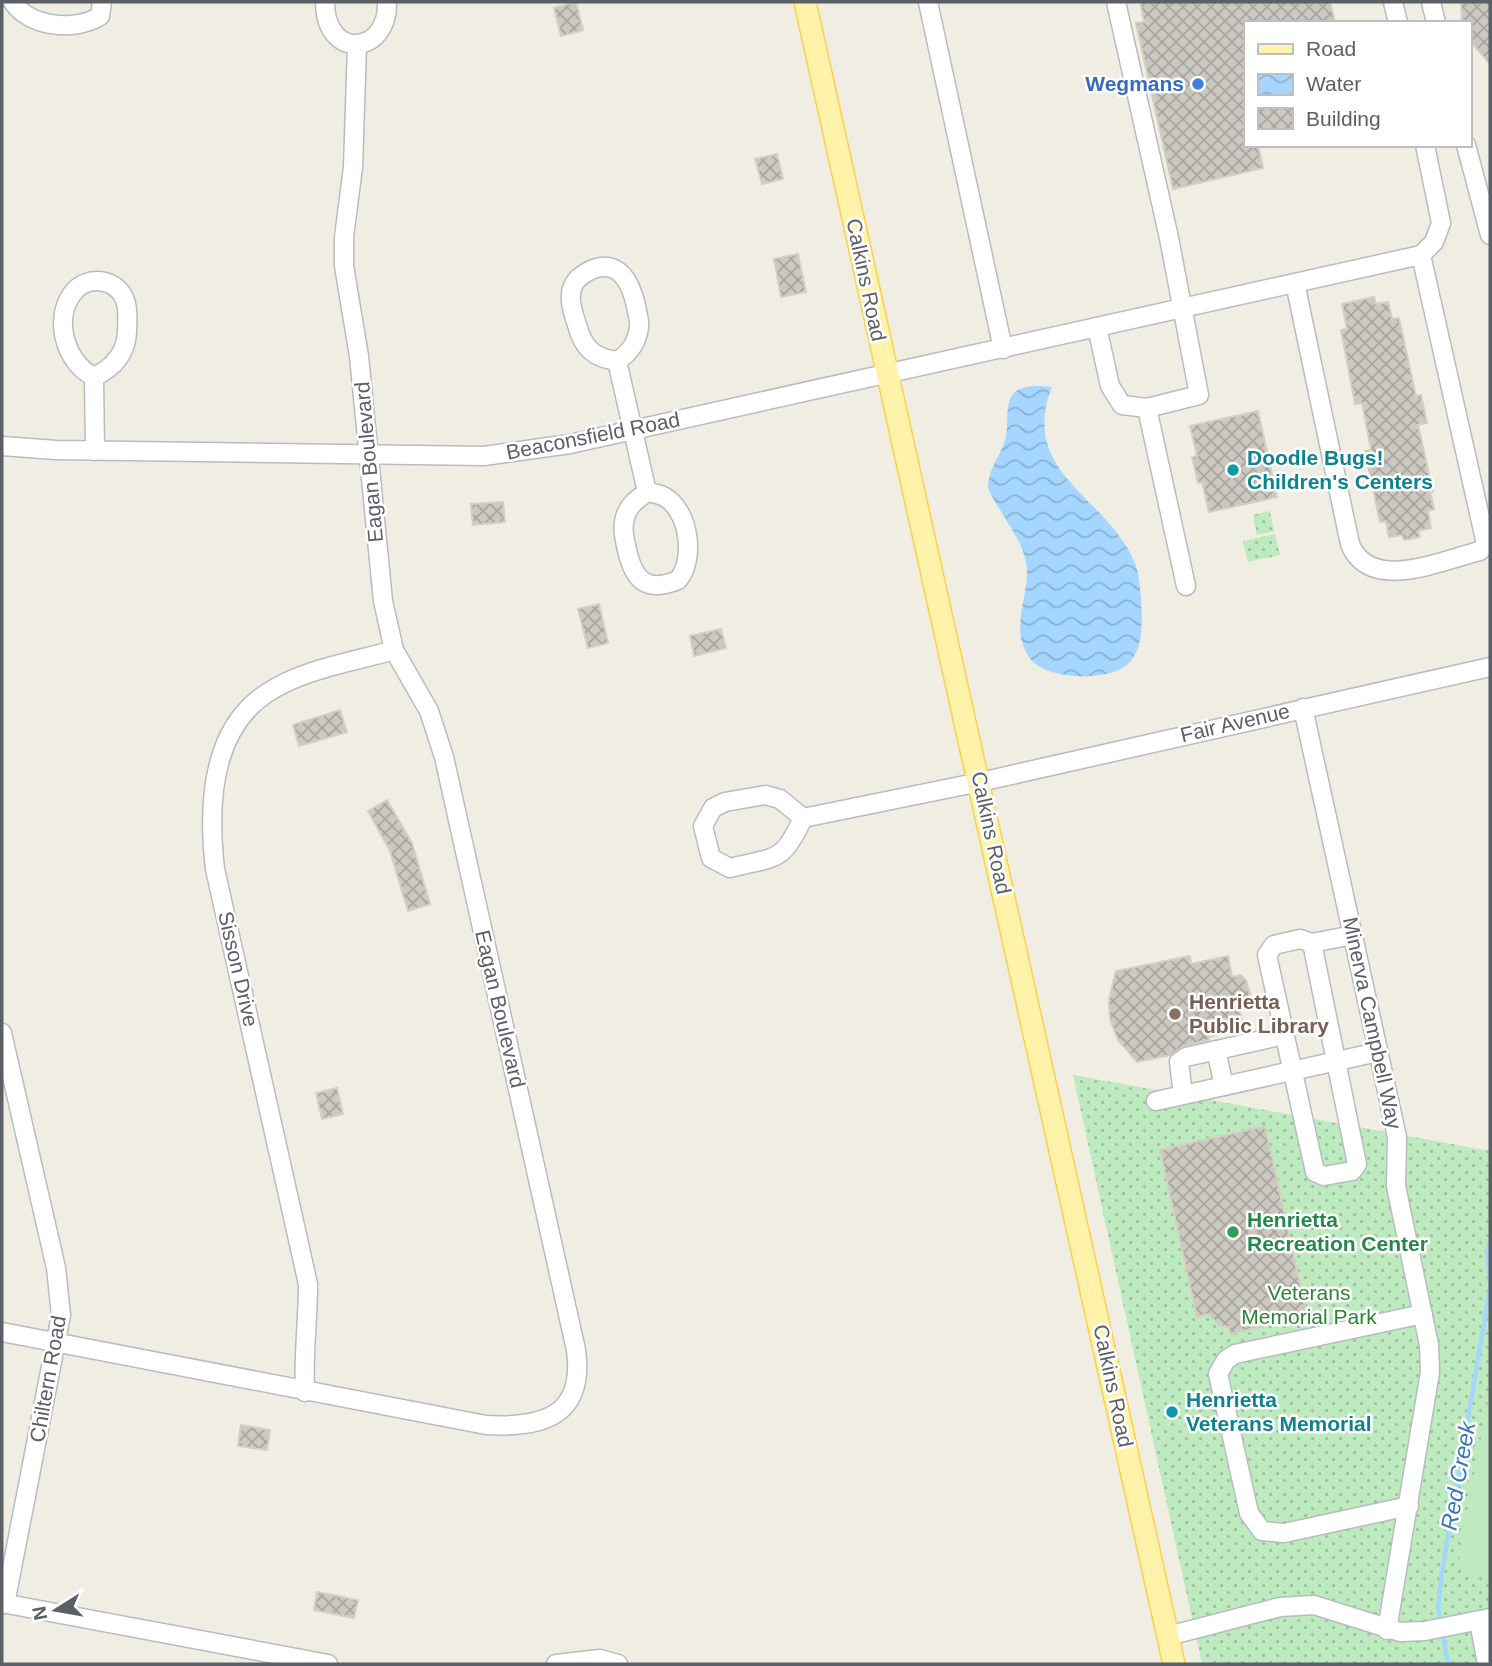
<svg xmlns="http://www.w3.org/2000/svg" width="1492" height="1666" font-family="Arial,sans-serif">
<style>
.grass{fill:url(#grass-dots)}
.garden{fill:#bdeabe}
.water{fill:url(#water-waves)}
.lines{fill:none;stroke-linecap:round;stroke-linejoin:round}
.stream{stroke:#a4d6ff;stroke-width:4.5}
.building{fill:url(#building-cross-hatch);stroke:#d5cfc1;stroke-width:2}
.minor-casing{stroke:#b8bcc1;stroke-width:21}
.major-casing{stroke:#ffd04d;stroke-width:24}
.minor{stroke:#fff;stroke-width:18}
.major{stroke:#fff2a9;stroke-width:21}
.shop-dot{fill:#3f7fe0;stroke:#fff;stroke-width:2.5}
.culture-dot{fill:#0f9aa8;stroke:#fff;stroke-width:2.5}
.education-dot{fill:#8d6e63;stroke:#fff;stroke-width:2.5}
.leisure-dot{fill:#2e9e5b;stroke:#fff;stroke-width:2.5}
.labels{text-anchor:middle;stroke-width:5;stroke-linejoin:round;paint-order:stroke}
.shop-label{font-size:21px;font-weight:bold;fill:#366cbe;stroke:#fff;text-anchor:end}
.street-label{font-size:21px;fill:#5b6066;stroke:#fff}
.culture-label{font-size:21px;font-weight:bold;fill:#0d838f;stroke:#fff;text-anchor:start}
.education-label{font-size:21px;font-weight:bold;fill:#785e54;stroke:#fff;text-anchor:start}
.leisure-label{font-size:21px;font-weight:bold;fill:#27864d;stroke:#fff;text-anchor:start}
.park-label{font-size:21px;fill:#2c8431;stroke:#fff}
.water-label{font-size:23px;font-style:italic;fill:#3675bc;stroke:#fff}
</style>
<defs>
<pattern id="grass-dots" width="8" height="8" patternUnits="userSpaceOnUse" patternTransform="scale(1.75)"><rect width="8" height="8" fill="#bdeabe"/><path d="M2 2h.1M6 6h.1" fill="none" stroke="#9dc19e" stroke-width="1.8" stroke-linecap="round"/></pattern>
<pattern id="water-waves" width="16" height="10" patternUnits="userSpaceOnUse" patternTransform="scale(1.75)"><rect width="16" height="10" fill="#a4d6ff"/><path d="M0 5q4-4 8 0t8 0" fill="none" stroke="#89b1d2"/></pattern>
<pattern id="building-cross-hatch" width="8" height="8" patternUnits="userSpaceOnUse" patternTransform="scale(1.75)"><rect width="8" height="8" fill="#cbc8c0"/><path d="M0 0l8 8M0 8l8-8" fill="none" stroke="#a8a6a0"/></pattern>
</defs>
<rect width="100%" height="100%" fill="#f0ede3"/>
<!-- grass -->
<g class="grass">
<path d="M1270,511L1274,531L1257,535L1253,515Z"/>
<path d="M1275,534L1280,555L1248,562L1243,541Z"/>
<path d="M1073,1075L1490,1151V1664H1202Z"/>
</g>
<!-- garden -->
<path class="garden" d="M1490,1391V1576L1469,1575L1460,1565L1459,1553Z"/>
<!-- water -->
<path class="water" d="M1042,386L1052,387C1018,473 1107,496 1135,563C1139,574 1140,587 1141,599C1142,619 1144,644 1131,661C1113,683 1044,681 1029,657C1011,630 1026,603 1027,574C1028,543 1000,516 988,488C988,468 1002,455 1006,436C1009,423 1004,401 1015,392C1022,386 1033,386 1042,386Z"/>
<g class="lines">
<!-- stream -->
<g class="stream">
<path d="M1490,1243L1487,1252L1490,1281"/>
<path d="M1441,1622L1438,1607L1442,1572L1490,1288"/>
<path d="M1442,1630L1448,1664"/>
</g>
</g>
<!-- building -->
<g class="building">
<path d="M576,2L583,30L561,36L554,8Z"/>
<path d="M1140,2H1330L1335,23H1245V145H1258L1263,168L1173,189L1136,23L1144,22Z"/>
<path d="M1461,2H1490V64L1472,43L1469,23H1462Z"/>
<path d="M777,154L783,179L762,184L755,159Z"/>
<path d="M798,254L806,292L781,297L774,259Z"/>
<path d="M1374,297L1376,304L1388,302L1392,319L1399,318L1416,396L1421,395L1427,423L1418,425L1433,492H1430L1434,509L1428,511L1431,528L1418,531L1420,537L1404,540L1402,535L1389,537L1386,521L1380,522L1365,451L1371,450L1362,403L1355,404L1341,330L1347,329L1342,304Z"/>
<path d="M1258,411L1277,497L1209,512L1202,482L1198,483L1192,457L1197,456L1190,426Z"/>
<path d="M503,502L505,522L473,525L471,504Z"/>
<path d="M599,604L608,643L588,648L578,609Z"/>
<path d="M721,629L726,648L694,656L690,636Z"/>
<path d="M340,710L347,732L299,746L293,725Z"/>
<path d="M387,800L412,843L430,904L408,911L390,851L368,811Z"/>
<path d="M1190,956L1191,964L1228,956L1232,977L1241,975L1246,980L1251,997L1248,1006L1239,1008L1244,1029L1208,1037L1209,1040L1183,1046L1171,1055L1137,1062L1118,1040L1110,1019L1109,999L1116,971Z"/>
<path d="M337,1088L343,1114L322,1119L316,1093Z"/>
<path d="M1265,1126L1307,1316L1230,1334L1229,1327L1219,1325L1208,1314L1197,1317L1160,1150Z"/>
<path d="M241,1425L270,1430L267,1450L238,1446Z"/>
<path d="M317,1592L358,1600L354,1618L314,1610Z"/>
</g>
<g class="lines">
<!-- minor casing -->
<g class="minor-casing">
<g id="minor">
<path d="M13,2C29,27 75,32 100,16L102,2"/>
<path d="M325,2C325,61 389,55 387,2"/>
<path d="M928,2L1003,349"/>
<path d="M1393,2L1398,23"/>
<path d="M1431,2L1436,23"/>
<path d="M1466,145L1490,235"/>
<path d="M1295,283L1350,544C1370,594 1442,560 1480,551L1486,544L1421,255"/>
<path d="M1097,327L1110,386L1122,405L1147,408L1199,395L1169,238L1116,2"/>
<path d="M617,361C594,358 583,348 577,325C573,312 567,297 574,284C577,278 585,273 591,270C619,258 631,283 636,306C637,313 640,320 639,327C637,343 630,353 617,361L647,492C639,498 631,503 627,512C621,525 624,537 627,550C634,581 647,593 678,580C696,559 689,509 663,496C658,494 652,493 647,492"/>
<path d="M94,377C66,363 53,321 72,294C86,274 117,278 125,300C129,310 127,322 127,332C126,354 113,368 94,377L95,451"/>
<path d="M1147,408L1186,586"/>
<path d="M2,446L56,450L484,456L570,444L1421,255L1434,242L1441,223L1425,145"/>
<path d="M1303,708L1397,1137L1396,1186L1429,1345L1430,1372L1387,1630"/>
<path d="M803,818C782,864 776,856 730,868L711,858L703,826L713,808L725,802L765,795L780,799L803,818L980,782L1490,667"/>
<path d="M1300,939L1312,943L1357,1164L1352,1171L1324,1176L1315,1172L1267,955L1274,945Z"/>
<path d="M1312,943L1353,935"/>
<path d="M2,1033L56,1268L61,1315L5,1604"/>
<path d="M1216,1050L1224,1086"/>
<path d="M1183,1095L1179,1062L1186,1057L1284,1035"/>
<path d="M1156,1101L1378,1052"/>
<path d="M2,1332L486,1425C543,1428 585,1416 576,1350L444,757L429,711L394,650L383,601L359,356L344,266V237L353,167L357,45"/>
<path d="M305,1392C303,1355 308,1321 308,1284L215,869C208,809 210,730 267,693C303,669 353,662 394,650"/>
<path d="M1409,1506L1284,1533L1262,1531L1249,1513L1218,1374L1226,1360L1235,1354L1423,1314"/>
<path d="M2,1603L328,1664"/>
<path d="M1479,1621L1487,1664"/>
<path d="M1168,1636L1280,1607L1314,1605L1400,1632L1425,1631L1490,1618"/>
<path d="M556,1664L600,1659L618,1664"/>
</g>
</g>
<!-- major casing -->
<g class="major-casing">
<path id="major" d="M805,2L1174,1664"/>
</g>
<!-- minor -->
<use href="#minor" class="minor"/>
<!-- major -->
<use href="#major" class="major"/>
</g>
<!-- markers -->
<circle class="shop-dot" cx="1198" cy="84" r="7"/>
<g class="culture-dot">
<circle cx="1233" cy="470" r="7"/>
<circle cx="1172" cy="1412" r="7"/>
</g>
<circle class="education-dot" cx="1175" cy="1014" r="7"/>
<circle class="leisure-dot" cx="1233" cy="1232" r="7"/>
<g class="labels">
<!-- shop labels -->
<g class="shop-label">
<text x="1184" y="91">Wegmans</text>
</g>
<!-- street labels -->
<g class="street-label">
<text transform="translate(866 280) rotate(78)" y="7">Calkins Road</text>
<text transform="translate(593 436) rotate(-11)" y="7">Beaconsfield Road</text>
<text transform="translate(369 462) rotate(-95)" y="7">Eagan Boulevard</text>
<text transform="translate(1235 723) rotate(-13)" y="7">Fair Avenue</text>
<text transform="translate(991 833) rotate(78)" y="7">Calkins Road</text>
<text transform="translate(238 969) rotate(77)" y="7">Sisson Drive</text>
<text transform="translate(500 1009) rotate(77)" y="7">Eagan Boulevard</text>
<text transform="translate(1372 1023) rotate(78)" y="7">Minerva Campbell Way</text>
<text transform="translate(48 1379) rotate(-80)" y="7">Chiltern Road</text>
<text transform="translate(1113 1386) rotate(78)" y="7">Calkins Road</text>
</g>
<!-- culture labels -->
<g class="culture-label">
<text x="1247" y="465">Doodle Bugs!<tspan x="1247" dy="24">Children's Centers</tspan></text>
<text x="1186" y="1407">Henrietta<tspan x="1186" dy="24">Veterans Memorial</tspan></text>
</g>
<!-- education labels -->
<g class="education-label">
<text x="1189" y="1009">Henrietta<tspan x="1189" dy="24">Public Library</tspan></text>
</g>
<!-- leisure labels -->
<g class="leisure-label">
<text x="1247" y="1227">Henrietta<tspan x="1247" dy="24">Recreation Center</tspan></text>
</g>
<!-- park labels -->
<g class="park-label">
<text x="1309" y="1300">Veterans<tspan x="1309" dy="24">Memorial Park</tspan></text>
</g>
<!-- water labels -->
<g class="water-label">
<text transform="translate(1458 1476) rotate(-80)" y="8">Red Creek</text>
</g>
</g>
<!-- border -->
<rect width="1492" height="1666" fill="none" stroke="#5b6066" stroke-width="7"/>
<!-- legend -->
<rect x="1244" y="21" width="228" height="126" fill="#ffffff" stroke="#bdbfc2" stroke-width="2"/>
<rect x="1258" y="44" width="35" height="10" fill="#fff2a9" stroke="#bdbfc2" stroke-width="2"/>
<text x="1306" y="56" font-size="21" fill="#5b6066">Road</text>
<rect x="1258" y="74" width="35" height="21" fill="url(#water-waves)" stroke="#bdbfc2" stroke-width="2"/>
<text x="1306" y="91" font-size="21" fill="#5b6066">Water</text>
<rect x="1258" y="108" width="35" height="21" fill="url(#building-cross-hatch)" stroke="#bdbfc2" stroke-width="2"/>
<text x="1306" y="126" font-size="21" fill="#5b6066">Building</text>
<!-- north arrow -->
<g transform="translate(56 1610) rotate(259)" stroke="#ffffff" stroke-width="5" paint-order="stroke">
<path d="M0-5L12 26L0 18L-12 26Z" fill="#5b6066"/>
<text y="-10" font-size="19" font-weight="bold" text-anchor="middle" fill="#5b6066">N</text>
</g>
</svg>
